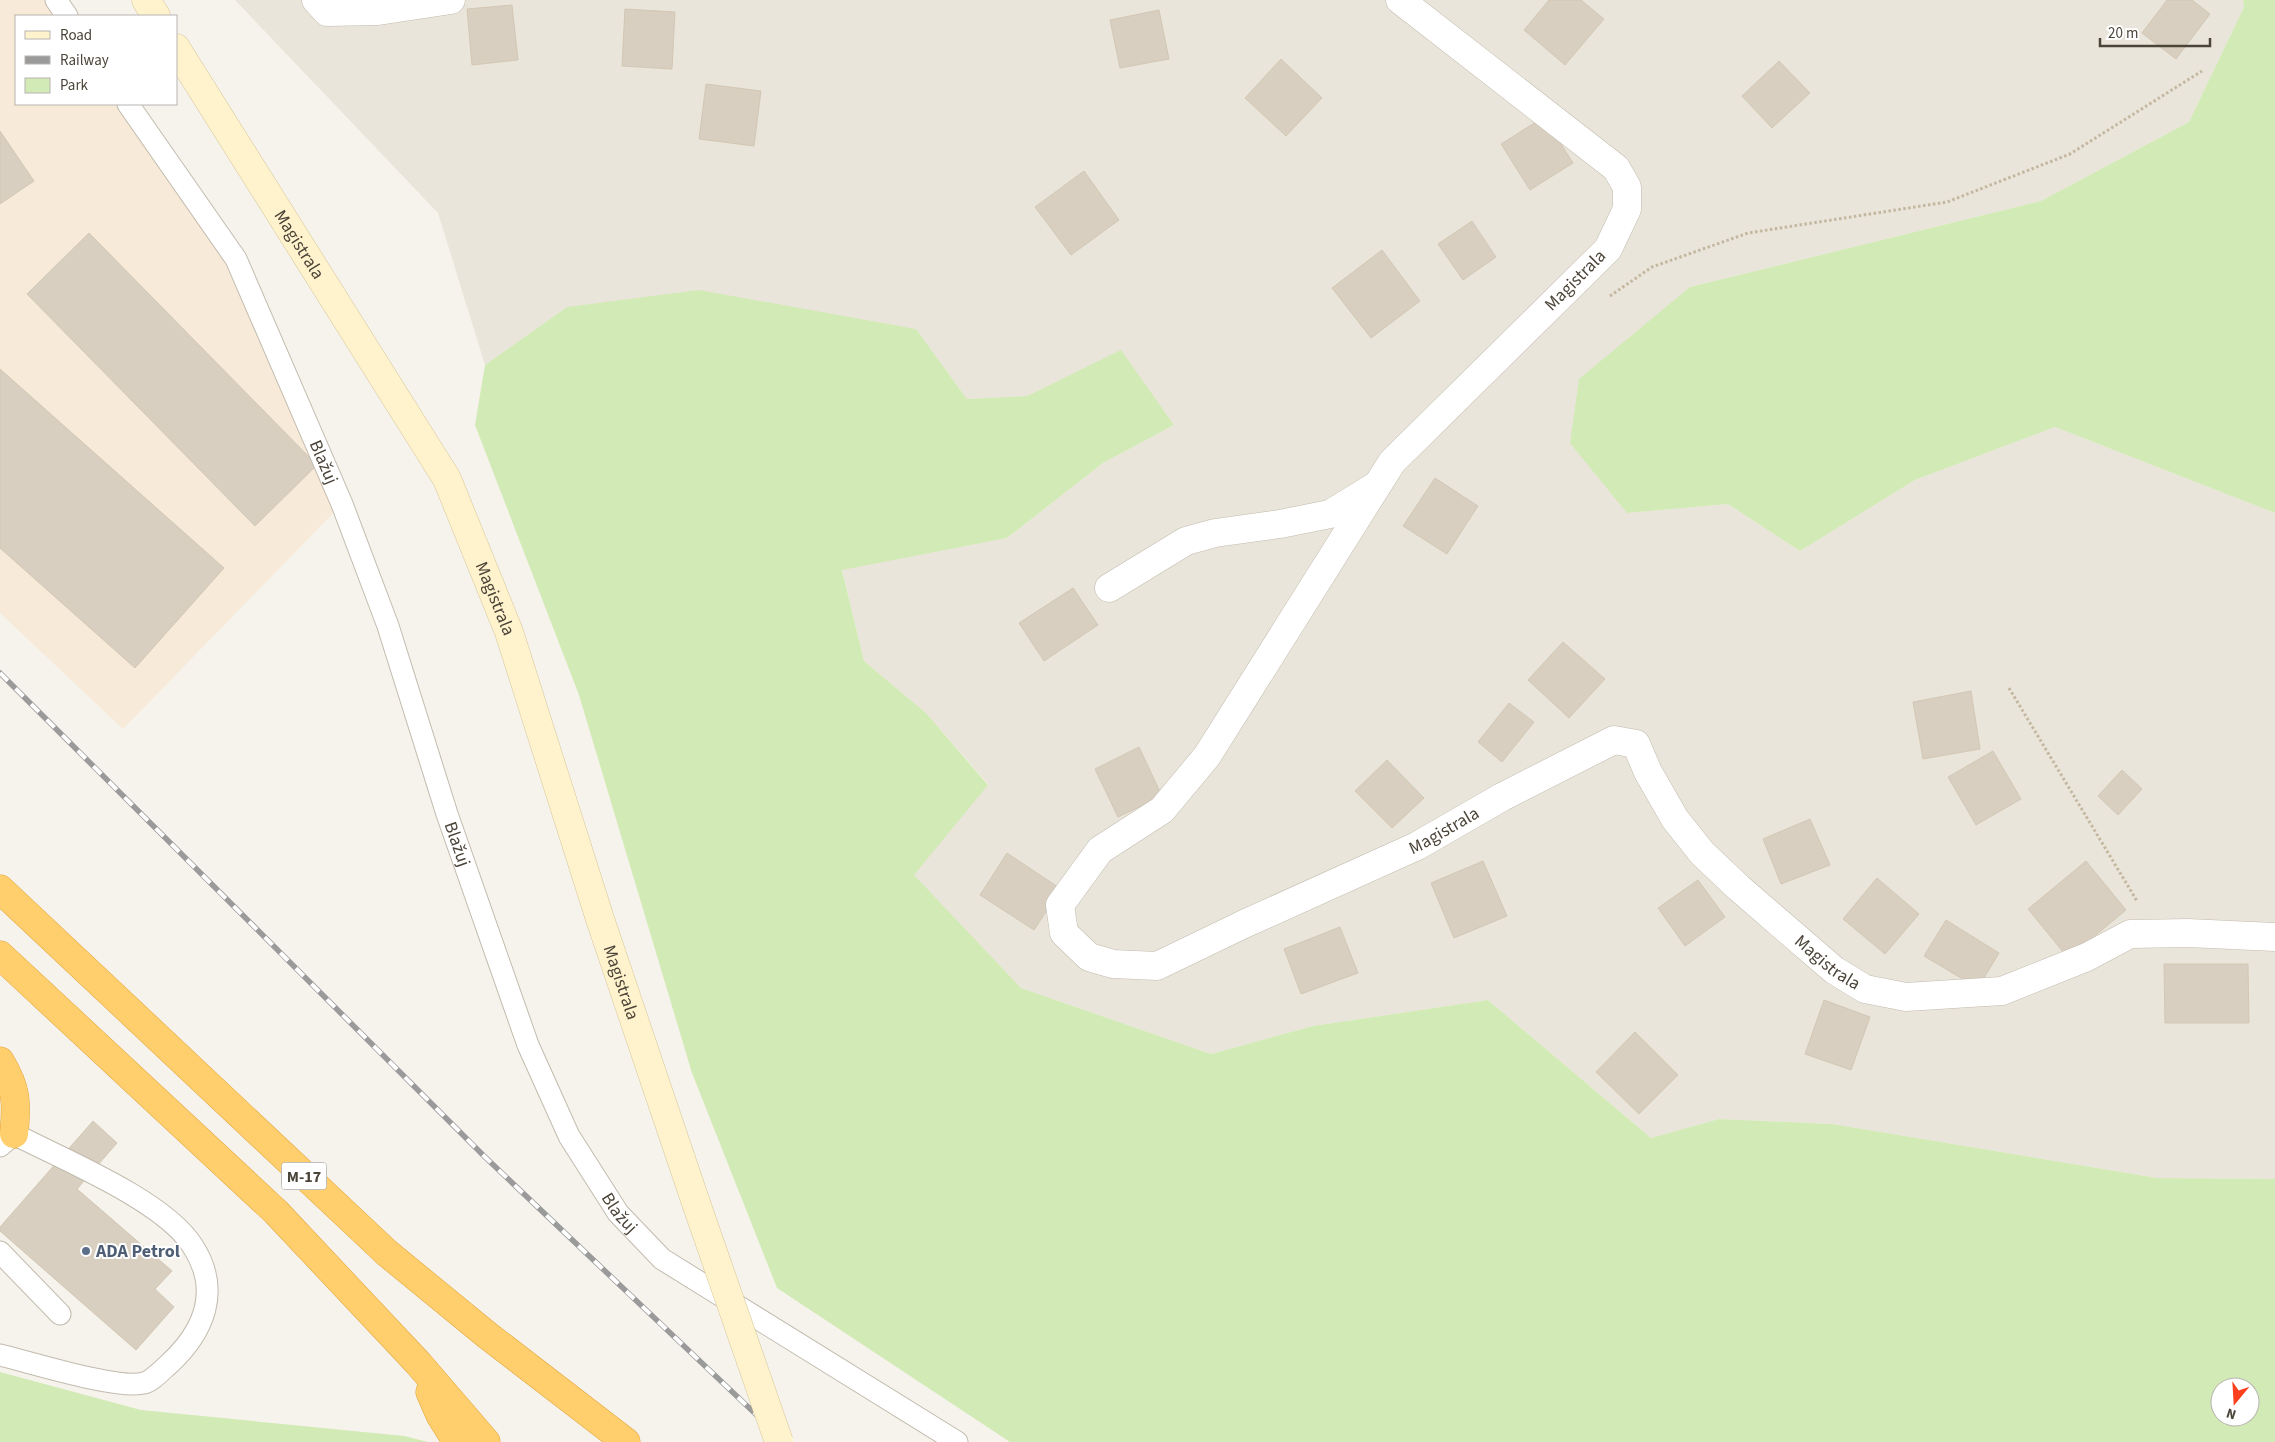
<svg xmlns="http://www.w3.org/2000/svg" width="2275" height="1442" font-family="'Source Sans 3',sans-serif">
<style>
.residential{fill:#eae5da}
.commercial{fill:#f7ead8}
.green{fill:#d2eab5;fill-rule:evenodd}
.building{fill:#d8cfc1;stroke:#d3c7b4}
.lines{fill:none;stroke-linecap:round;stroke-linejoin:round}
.lane-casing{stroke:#c2bbae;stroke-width:23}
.street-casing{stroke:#c2bbae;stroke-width:29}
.secondary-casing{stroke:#d6c79b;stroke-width:29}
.highway-casing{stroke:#e0a43c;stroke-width:29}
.path{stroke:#c4b79f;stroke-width:3;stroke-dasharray:2.5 2.5;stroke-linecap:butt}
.lane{stroke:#fff;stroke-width:21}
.street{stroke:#fff;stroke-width:28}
.secondary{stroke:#fff3cd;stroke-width:28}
.highway{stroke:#ffcf6e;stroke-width:28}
.rail-casing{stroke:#9a9a9a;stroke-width:5.5}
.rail{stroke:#fff;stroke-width:4;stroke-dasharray:11;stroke-linecap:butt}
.secondary-bridge-casing{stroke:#d6c79b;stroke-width:29;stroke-linecap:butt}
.secondary-bridge{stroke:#fff3cd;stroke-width:28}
.service-dot{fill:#5c6f8a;stroke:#fff;stroke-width:2}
.labels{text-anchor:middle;stroke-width:4;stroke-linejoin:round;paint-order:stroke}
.shield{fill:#fff;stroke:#817c74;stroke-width:1}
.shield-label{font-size:16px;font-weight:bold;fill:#4b4439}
.street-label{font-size:18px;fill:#4b4439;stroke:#fff}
.service-label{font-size:18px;font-weight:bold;fill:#4e5e75;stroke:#fff;text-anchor:start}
</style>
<rect width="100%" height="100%" fill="#f6f3ec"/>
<!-- residential -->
<path class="residential" d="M235,0H2243L2244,7L2189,122L2041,201L1690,287L1627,513L1728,504L1800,551L1915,480L2055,427L2275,513V1179L2157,1178L1832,1124L1719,1119L1651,1138L1488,1000L1313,1026L1211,1054L1021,988L913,875L988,784L926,713L864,661L842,569L1007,538L1103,463L1174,425L1121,351L1027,396L967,399L916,329L567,307L485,365L438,213Z"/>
<!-- commercial -->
<path class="commercial" d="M0,0H56L67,16H16V104H128L236,259L342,504L123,729L0,613Z"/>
<!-- green -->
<g class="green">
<path d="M2243,0H2275V513L2055,427L1915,480L1800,551L1728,504L1627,513L1570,443L1579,379L1690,287L2041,201L2189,122L2244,7Z"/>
<path d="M699,290L916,329L967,399L1027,396L1121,350L1174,425L1103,463L1007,538L842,570L864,661L926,713L988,785L914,875L1021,988L1211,1054L1313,1026L1488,1000L1651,1138L1719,1119L1832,1124L2157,1178L2275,1179V1442H1010L777,1288L692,1073L579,695L475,425L485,365L567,307ZM2220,1387H2250V1417H2220Z"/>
<path d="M0,1372L141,1410L404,1436L428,1442H0Z"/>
</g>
<!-- building -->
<g class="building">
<path d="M1549,0H1581L1604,19L1565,65L1524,30Z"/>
<path d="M2167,0H2192L2210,14L2176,59L2142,33Z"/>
<path d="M512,5L518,60L472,65L467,9Z"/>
<path d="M625,9L675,12L672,69L622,66Z"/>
<path d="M1159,10L1169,59L1120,68L1110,20Z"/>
<path d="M1281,59L1322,98L1286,136L1245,98Z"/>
<path d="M1779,61L1810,93L1772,128L1742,96Z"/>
<path d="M706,84L761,91L754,146L699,139Z"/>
<path d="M1544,117L1573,163L1530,190L1501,144Z"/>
<path d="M0,131L34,181L0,204Z"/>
<path d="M1084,171L1119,220L1071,255L1035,207Z"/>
<path d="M1472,221L1496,257L1463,280L1438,244Z"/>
<path d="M89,233L317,465L255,526L27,294Z"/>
<path d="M1382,250L1420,301L1371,338L1332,288Z"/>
<path d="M0,369L224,568L135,668L0,548Z"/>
<path d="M1435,478L1478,506L1447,554L1403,526Z"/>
<path d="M1073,588L1098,625L1044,661L1019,623Z"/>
<path d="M1563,642L1605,679L1569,718L1528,680Z"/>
<path d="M1971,691L1980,749L1923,759L1913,702Z"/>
<path d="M1509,703L1534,722L1502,762L1478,742Z"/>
<path d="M1139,747L1162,796L1118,817L1095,769Z"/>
<path d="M1993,751L2021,799L1976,825L1948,777Z"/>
<path d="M1387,760L1424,798L1392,828L1355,791Z"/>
<path d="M2122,770L2142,789L2118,815L2098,796Z"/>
<path d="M1810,819L1830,865L1781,884L1763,839Z"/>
<path d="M1007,853L1061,889L1034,930L980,895Z"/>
<path d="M1483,861L1507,916L1454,938L1431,883Z"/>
<path d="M2086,861L2126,910L2068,958L2028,909Z"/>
<path d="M1877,878L1919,914L1885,954L1843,919Z"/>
<path d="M1698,880L1725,917L1685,946L1658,908Z"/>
<path d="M1946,920L1999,953L1978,988L1924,956Z"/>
<path d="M1340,927L1358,973L1301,994L1284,949Z"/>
<path d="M2164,964H2248L2249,1023H2165Z"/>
<path d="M1824,1000L1870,1017L1851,1070L1805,1054Z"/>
<path d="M1635,1032L1678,1075L1639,1114L1596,1072Z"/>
<path d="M93,1121L117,1143L77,1189L172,1271L155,1289L174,1307L136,1350L0,1231V1227Z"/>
</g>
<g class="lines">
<!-- lane casing -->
<g class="lane-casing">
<g id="lane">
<path d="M56,0L67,16"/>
<path id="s1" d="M128,104L236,259L342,504L388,626L447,814L528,1045L569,1136L618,1213L662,1259L957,1442"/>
<path d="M0,1146L14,1134C62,1159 163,1200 192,1245C222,1290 204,1332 168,1365C161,1371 152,1381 144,1383C119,1390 29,1362 0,1355"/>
<path d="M0,1252L60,1314"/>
</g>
</g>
<!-- street casing -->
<g class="street-casing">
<g id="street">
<path d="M316,0L327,12L378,11L451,0"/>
<path id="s2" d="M1400,0L1616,168L1627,187V209L1608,249L1392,462L1207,756L1162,810L1100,850L1060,905L1064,933L1089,957L1113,964L1157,966L1244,924L1417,846L1502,797L1614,740L1636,744L1648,772L1675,819L1702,853L1739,888L1834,970L1865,989L1906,997L2002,991L2087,957L2130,934L2188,933L2275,937"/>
<path d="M1109,588L1186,541L1215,533L1280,524L1330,514L1374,487"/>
</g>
</g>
<!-- secondary casing -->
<g class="secondary-casing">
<g id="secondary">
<path d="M146,0L156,16"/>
<path id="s3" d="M176,48L447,479L509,632L600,919L696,1203"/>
</g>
</g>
<!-- highway casing -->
<g class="highway-casing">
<g id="highway">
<path d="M0,889L387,1253L487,1335L626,1442"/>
<path d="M0,955L276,1212L418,1363L486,1442"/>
<path d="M0,1061C17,1089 17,1102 14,1134"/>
<path d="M430,1392L440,1415L457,1442"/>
</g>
</g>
<!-- path -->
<g class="path">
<path d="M1610,296L1652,267L1748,233L1947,202L2070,154L2202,71"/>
<path d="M2009,688L2137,901"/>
</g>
<!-- lane -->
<use href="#lane" class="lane"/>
<!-- street -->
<use href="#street" class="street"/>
<!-- secondary -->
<use href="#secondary" class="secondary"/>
<!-- highway -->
<use href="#highway" class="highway"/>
<!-- rail casing -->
<g class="rail-casing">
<path id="rail" d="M0,673L485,1157L785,1442"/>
</g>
<!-- rail -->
<use href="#rail" class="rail"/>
<!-- secondary-bridge casing -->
<g class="secondary-bridge-casing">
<path id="secondary-bridge" d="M696,1203L779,1442"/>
</g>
<!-- secondary-bridge -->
<use href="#secondary-bridge" class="secondary-bridge"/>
</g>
<!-- markers -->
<circle class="service-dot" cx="86" cy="1251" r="5"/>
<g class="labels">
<!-- shield labels -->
<rect class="shield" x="281.5" y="1162.5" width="45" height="27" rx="4"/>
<g class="shield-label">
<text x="304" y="1182">M-17</text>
</g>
<!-- street labels -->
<g class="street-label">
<text dy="6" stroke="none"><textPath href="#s3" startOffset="232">Magistrala</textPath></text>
<text transform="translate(1575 280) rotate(-45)" y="6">Magistrala</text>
<text dy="6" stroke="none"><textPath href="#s1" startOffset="410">Blažuj</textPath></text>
<text dy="6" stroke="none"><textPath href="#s3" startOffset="638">Magistrala</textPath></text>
<text dy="6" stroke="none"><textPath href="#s2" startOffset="1674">Magistrala</textPath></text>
<text dy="6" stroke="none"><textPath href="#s1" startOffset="815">Blažuj</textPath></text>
<text dy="6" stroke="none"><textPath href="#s2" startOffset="2184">Magistrala</textPath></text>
<text dy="6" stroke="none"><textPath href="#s3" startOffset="1042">Magistrala</textPath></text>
<text dy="6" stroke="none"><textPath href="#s1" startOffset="1220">Blažuj</textPath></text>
</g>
<!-- service labels -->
<g class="service-label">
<text x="96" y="1257">ADA Petrol</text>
</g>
</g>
<!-- legend -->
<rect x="15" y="15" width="162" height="90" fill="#ffffff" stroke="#b7b4b0"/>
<rect x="25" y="31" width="25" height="8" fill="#fff3cd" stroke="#b7b4b0"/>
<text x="60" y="40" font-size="15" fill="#4b4439">Road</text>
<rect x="25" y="56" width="25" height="8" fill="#9a9a9a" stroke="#b7b4b0"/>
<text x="60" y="65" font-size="15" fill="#4b4439">Railway</text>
<rect x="25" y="78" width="25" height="15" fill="#d2eab5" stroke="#b7b4b0"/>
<text x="60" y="90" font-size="15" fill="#4b4439">Park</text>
<!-- north arrow -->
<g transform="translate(2235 1402) rotate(198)"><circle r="24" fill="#ffffff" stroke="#b7b4b0"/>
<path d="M0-4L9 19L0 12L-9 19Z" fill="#fc3f1d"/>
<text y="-8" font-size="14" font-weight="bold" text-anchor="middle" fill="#4b4439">N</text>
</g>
<!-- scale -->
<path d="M2100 38v8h110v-8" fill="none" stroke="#4b4439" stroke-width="2.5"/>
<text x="2108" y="38" font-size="15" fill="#4b4439" stroke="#ffffff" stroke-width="4" paint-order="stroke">20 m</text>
</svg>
